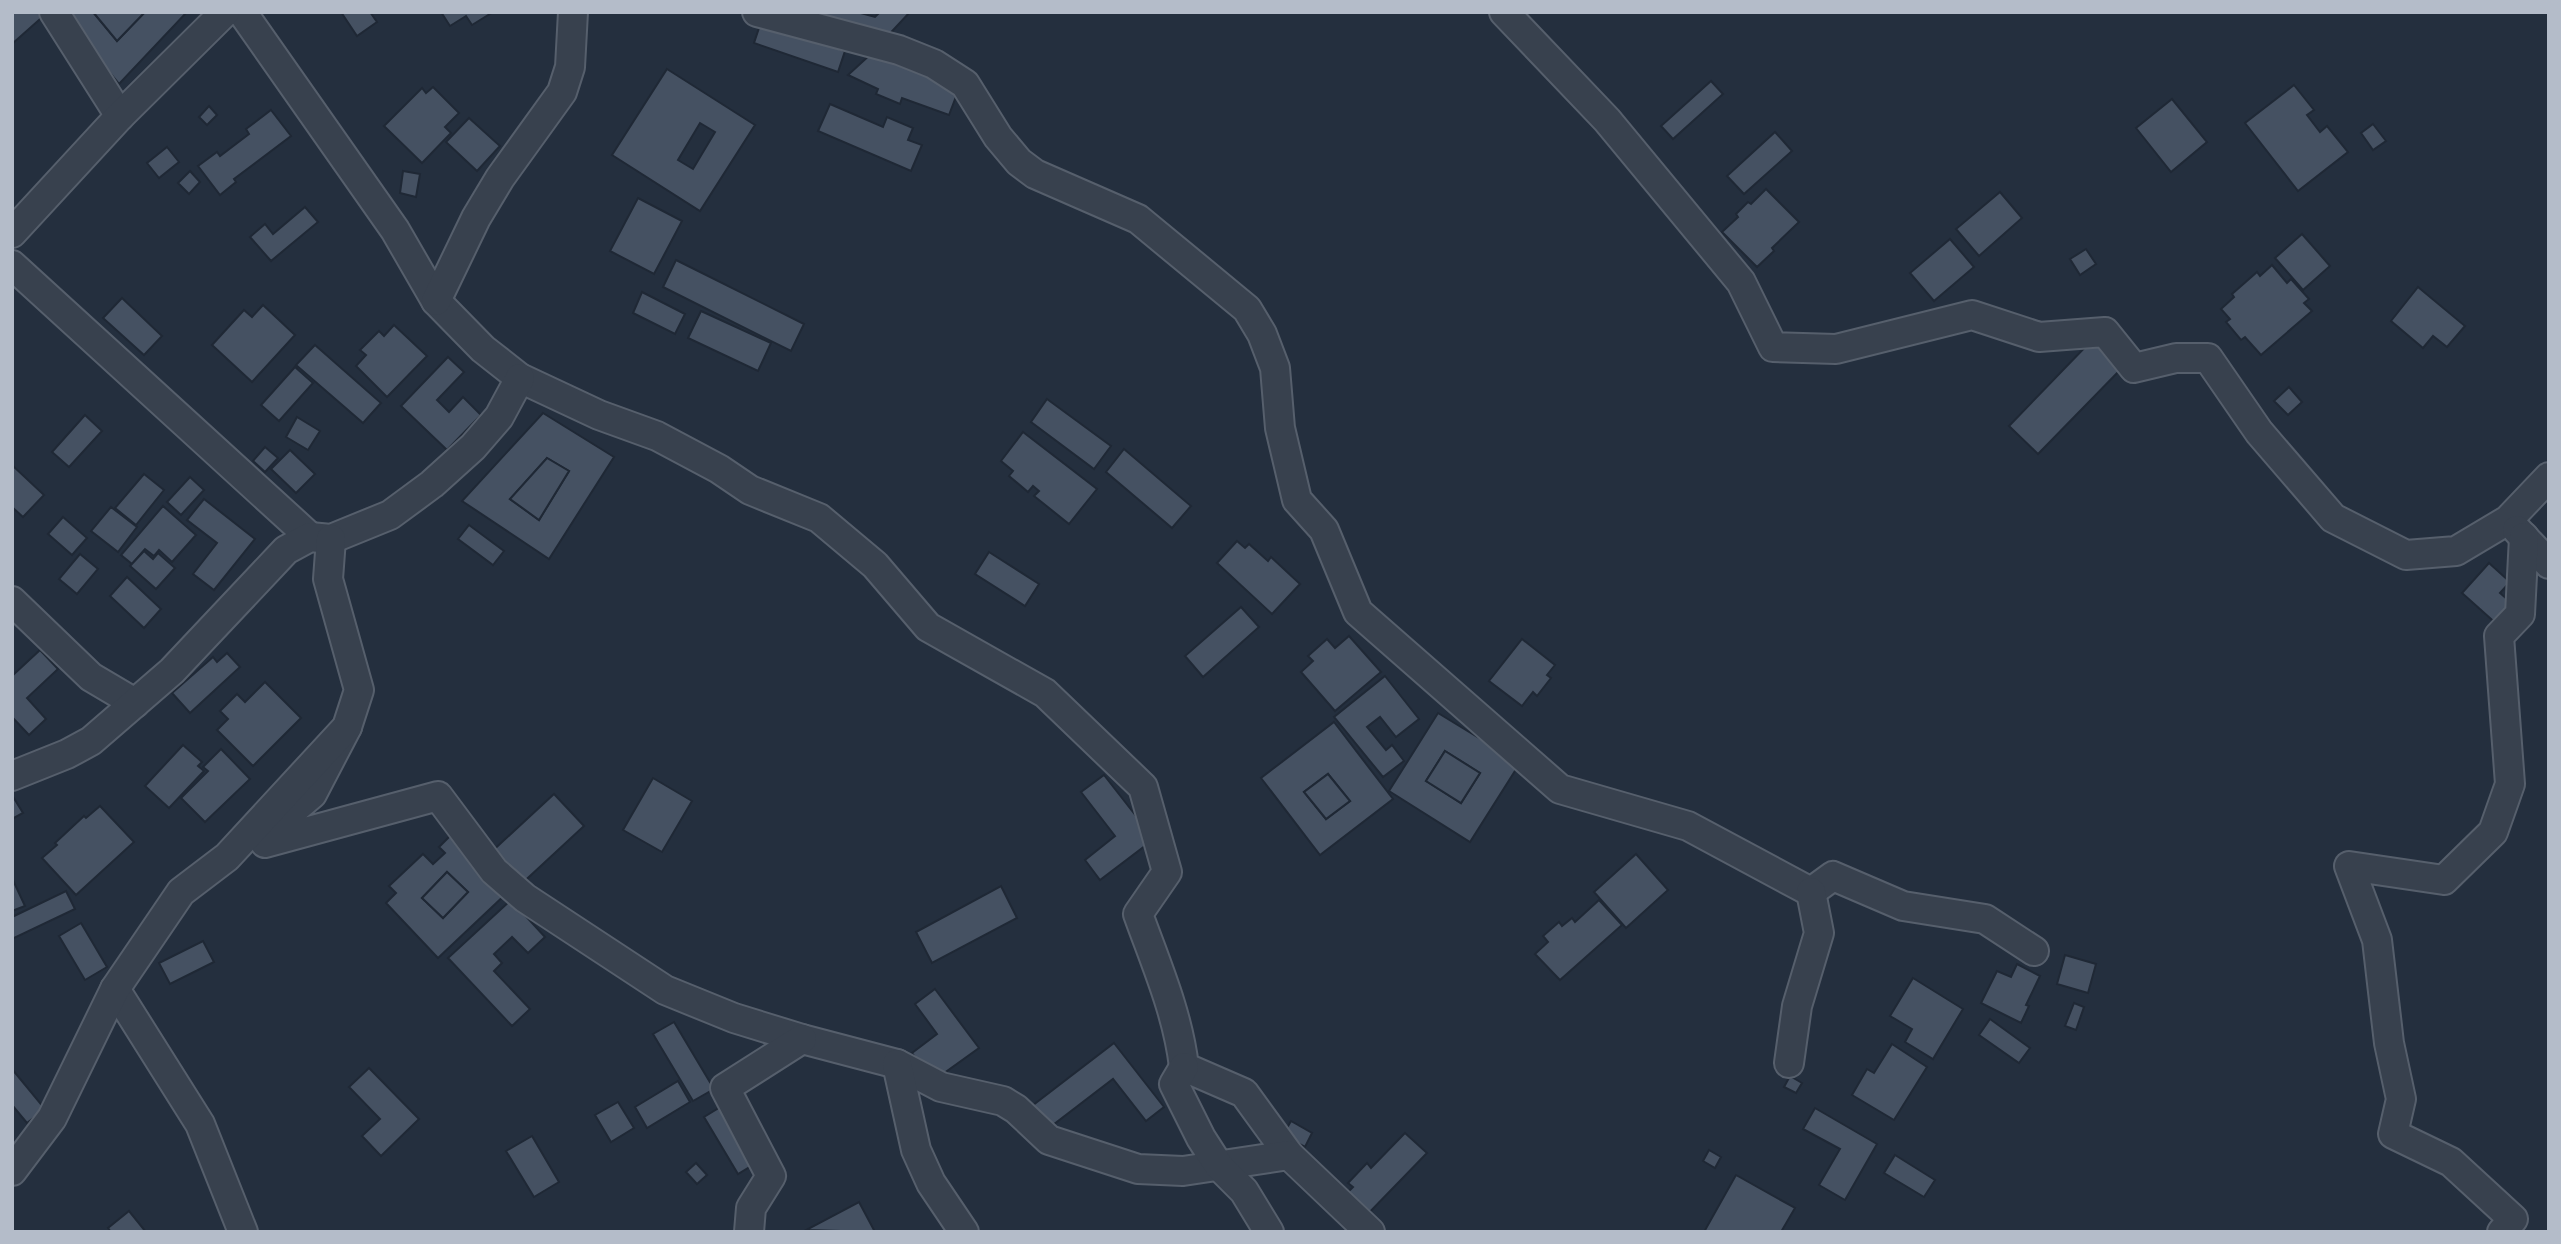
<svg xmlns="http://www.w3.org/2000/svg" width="2561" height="1244" font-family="Cabin,sans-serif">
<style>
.building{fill:#455162;stroke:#1f2835;stroke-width:2;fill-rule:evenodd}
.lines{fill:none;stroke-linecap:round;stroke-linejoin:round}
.minor-casing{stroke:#565f6c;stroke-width:32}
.minor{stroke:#38414e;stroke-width:28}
</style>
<rect width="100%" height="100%" fill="#242f3e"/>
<!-- building -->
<g class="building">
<path d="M12,12H48L12,44Z"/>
<path d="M60,12H93L117,41L145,12H187L119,84Z"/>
<path d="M93,12H145L117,41Z"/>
<path d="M341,12H370L377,22L357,36Z"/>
<path d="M441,12H493L472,25L466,16L450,26Z"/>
<path d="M776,12H857L875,17L880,12H910L882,42Z"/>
<path d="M761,22L845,51L838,72L754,43Z"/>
<path d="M872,53L960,86L949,115L902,98L900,104L876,94L878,89L848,75Z"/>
<path d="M667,69L755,125L700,211L612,155ZM700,123L715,132L693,169L678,160Z"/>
<path d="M1711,81L1723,94L1673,139L1661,126Z"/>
<path d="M2294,85L2314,110L2307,115L2320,132L2327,126L2348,152L2298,191L2245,123Z"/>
<path d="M433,87L459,113L445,127L451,133L422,163L384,126L422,88L426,93Z"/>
<path d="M2172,99L2207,142L2171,172L2136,128Z"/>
<path d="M830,104L883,127L887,117L913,128L908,140L922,145L911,171L818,131Z"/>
<path d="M209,106L217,115L207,125L199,117Z"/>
<path d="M271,110L291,136L234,179L236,182L220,195L198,166L217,152L220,156L249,134L246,129Z"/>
<path d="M469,118L500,146L477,171L446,142Z"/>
<path d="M2373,124L2386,141L2373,150L2361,133Z"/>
<path d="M1775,132L1792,151L1744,194L1727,176Z"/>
<path d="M167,147L179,162L159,178L147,163Z"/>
<path d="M190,171L200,182L189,194L178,183Z"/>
<path d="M403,171L420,174L416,197L400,193Z"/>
<path d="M1766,189L1799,222L1772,248L1774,251L1757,267L1722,232L1738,217L1736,214L1748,202L1751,204Z"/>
<path d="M2000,192L2022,218L1979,256L1956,229Z"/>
<path d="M638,198L682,221L654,274L610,251Z"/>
<path d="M305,207L318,222L271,261L250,237L265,224L273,234Z"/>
<path d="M2302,234L2330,266L2303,290L2275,258Z"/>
<path d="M1950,239L1974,267L1934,301L1910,273Z"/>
<path d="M2086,249L2096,264L2080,275L2070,259Z"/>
<path d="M676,260L804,324L791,351L663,287Z"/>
<path d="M2272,265L2287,283L2291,279L2309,299L2304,303L2312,311L2261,355L2245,337L2241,340L2226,322L2230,319L2221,309L2234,297L2232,294L2257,272L2260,276Z"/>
<path d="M2418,287L2465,326L2447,347L2433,336L2423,348L2391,321Z"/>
<path d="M642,292L685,314L675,334L633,313Z"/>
<path d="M122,298L162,336L144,355L103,318Z"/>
<path d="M263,305L295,335L252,382L212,345L244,310L252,317Z"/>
<path d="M701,311L771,343L758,371L688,338Z"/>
<path d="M394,325L427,356L387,397L356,366L366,355L360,350L379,331L384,336Z"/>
<path d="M2093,339L2122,368L2038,454L2009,426Z"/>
<path d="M315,345L381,403L363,423L296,365Z"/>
<path d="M448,357L464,372L437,400L449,412L463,397L481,415L447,450L401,406Z"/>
<path d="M295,367L313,383L279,421L261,405Z"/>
<path d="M2289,387L2302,402L2288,415L2274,401Z"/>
<path d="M1047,399L1111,446L1094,469L1031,422Z"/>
<path d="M543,413L614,457L549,559L462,501ZM547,458L569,471L539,520L510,499Z"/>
<path d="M85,415L102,431L69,467L52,452Z"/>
<path d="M297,417L320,431L308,450L286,437Z"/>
<path d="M1023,432L1097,489L1069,524L1034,496L1039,491L1033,486L1028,492L1009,476L1013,471L1001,461Z"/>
<path d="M265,447L278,458L265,472L253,461Z"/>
<path d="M1124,449L1191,506L1172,528L1106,472Z"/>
<path d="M290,450L315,474L296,493L271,469Z"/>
<path d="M547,458L569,471L539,520L510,499Z"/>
<path d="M12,465L44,495L23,517L12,507Z"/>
<path d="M144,474L164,490L136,525L115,508Z"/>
<path d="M190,477L204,490L181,515L167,502Z"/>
<path d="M204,499L255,539L214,590L193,574L217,543L187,520Z"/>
<path d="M163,506L196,535L172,562L159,550L154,556L145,549L132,564L121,555Z"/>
<path d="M111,507L137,527L118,552L91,531Z"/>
<path d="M63,517L87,538L72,555L48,534Z"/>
<path d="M469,525L504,551L493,565L458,539Z"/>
<path d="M1237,541L1245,548L1249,544L1268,561L1271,557L1300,584L1272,614L1217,563Z"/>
<path d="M144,551L153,559L158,553L175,568L156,589L130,566Z"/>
<path d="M989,552L1039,584L1025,606L975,574Z"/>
<path d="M80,554L98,569L77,594L59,579Z"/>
<path d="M2489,563L2510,582L2500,593L2517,608L2500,627L2462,593Z"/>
<path d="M127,577L161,609L144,628L110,596Z"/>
<path d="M1241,607L1259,627L1203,677L1185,656Z"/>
<path d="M1349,636L1381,672L1335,711L1301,672L1313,661L1308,656L1327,639L1335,648Z"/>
<path d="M1522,639L1555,665L1547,675L1551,678L1537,696L1533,692L1522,706L1489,681Z"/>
<path d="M40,650L58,669L27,698L46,719L29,735L12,717V676Z"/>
<path d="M227,653L240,667L190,713L172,693L213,657L217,662Z"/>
<path d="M1385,676L1419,719L1396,737L1380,717L1367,727L1386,750L1392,745L1404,761L1383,777L1334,717Z"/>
<path d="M265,682L301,718L253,766L217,730L228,719L220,711L237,694L245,702Z"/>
<path d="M1438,713L1520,763L1470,842L1389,791ZM1445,751L1480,773L1461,803L1426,781Z"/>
<path d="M1334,722L1393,799L1320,855L1261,778ZM1328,774L1350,801L1326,819L1304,792Z"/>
<path d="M183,745L202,762L198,766L204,771L169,808L145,786Z"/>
<path d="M221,749L250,779L205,822L181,798L208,771L203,767Z"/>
<path d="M1445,751L1480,773L1461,803L1426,781Z"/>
<path d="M1328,774L1350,801L1326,819L1304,792Z"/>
<path d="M1104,775L1154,839L1100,880L1085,860L1115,836L1081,792Z"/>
<path d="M653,778L692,801L662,852L623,830Z"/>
<path d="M554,794L584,826L517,888L487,856Z"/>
<path d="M12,795L23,813L12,819Z"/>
<path d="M100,806L134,842L76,895L42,858L57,845L55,843L84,816L86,818Z"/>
<path d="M453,833L509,891L438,958L386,903L396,893L389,886L423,854L433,864L445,853L439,847ZM447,872L468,892L443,918L422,898Z"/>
<path d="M1636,854L1668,890L1626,928L1594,892Z"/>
<path d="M447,872L468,892L443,918L422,898Z"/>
<path d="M12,878L25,906L12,911Z"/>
<path d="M1001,886L1017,918L932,963L916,932Z"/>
<path d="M66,891L75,909L12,939V917Z"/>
<path d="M511,900L545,937L528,953L512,937L494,954L502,963L494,971L530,1009L512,1026L448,958Z"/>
<path d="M1599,900L1622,925L1560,980L1535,954L1548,942L1543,936L1559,922L1562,926L1572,918L1575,922Z"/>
<path d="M81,923L107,967L85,980L59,936Z"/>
<path d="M203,941L214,962L170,984L159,963Z"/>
<path d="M2065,955L2096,964L2088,993L2057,984Z"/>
<path d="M2017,964L2040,976L2026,1005L2029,1006L2021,1023L1981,1003L1997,971L2011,977Z"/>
<path d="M1913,978L1963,1009L1933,1059L1905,1042L1912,1029L1890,1016Z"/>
<path d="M935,989L979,1048L933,1081L912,1053L937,1034L915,1004Z"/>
<path d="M2074,1003L2084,1007L2076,1030L2065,1026Z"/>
<path d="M1990,1019L2030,1048L2019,1063L1979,1035Z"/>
<path d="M674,1022L714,1089L693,1101L653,1034Z"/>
<path d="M1114,1043L1164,1107L1146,1121L1113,1079L1045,1131L1028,1109Z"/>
<path d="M1892,1044L1927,1067L1894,1120L1852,1095L1867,1069L1874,1073Z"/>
<path d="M369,1068L419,1119L381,1156L362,1136L380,1119L349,1087Z"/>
<path d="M12,1069L45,1109L27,1123L12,1105Z"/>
<path d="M1790,1076L1802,1083L1796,1093L1784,1087Z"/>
<path d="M678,1081L690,1102L647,1128L635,1107Z"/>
<path d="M618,1102L634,1128L611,1142L595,1115Z"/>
<path d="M727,1103L761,1160L738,1174L704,1117Z"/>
<path d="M1815,1108L1877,1144L1845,1200L1819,1185L1840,1149L1803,1129Z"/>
<path d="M1291,1121L1312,1133L1305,1147L1283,1135Z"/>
<path d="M1405,1133L1427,1153L1361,1221L1340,1200L1353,1187L1348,1183L1367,1163L1371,1168Z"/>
<path d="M532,1136L559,1182L534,1197L506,1151Z"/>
<path d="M1709,1150L1721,1157L1715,1168L1703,1161Z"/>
<path d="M1895,1155L1935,1180L1924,1197L1884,1173Z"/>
<path d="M696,1163L707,1175L697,1184L686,1172Z"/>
<path d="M1736,1175L1795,1208L1781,1232H1704Z"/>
<path d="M859,1202L875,1232L806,1230Z"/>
<path d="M129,1211L146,1232H111L108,1228Z"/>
</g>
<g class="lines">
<!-- minor casing -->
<g class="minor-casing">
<g id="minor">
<path d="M54,12L120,116"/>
<path d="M242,12L395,230L436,301L483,349L520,378L599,415L657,436L719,469L750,490L819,518L875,565L928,627L1045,693L1143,787L1167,872L1138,914C1156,964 1178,1014 1184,1067L1244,1093L1289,1155"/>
<path d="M757,12L899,50L934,64L965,84L998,137L1019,162L1035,174L1138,219L1247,309L1262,334L1275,368L1280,428L1297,500L1324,530L1358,612L1560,789L1688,826L1811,892L1833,876L1903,906L1985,919L2034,951"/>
<path d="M1504,12L1607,120L1741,282L1773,347L1836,349L1972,315L2039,337L2105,332L2134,368L2176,358H2208L2259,432L2333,518L2406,555L2456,551L2508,520L2549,477"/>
<path d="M12,233L120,116L225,12"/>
<path d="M12,265L310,537"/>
<path d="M436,301L476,218L500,178L562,92L570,67L573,12"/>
<path d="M2517,530L2549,564"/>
<path d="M12,601L91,677L135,703"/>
<path d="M347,727L312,794L286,816L265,843L438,796L494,871L525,898L665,990L734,1018L802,1039L897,1064L941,1087L1003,1101L1016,1109L1049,1140L1138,1169L1183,1171L1289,1155L1370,1232"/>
<path d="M12,776L67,754L91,741L172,671L286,550L310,537L331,539L390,515L432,484L473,447L499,417L520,378"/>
<path d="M115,989L200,1124L243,1232"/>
<path d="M1789,1063L1797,1006L1819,933L1811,892"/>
<path d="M897,1064L916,1150L931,1183L964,1232"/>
<path d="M1184,1067L1174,1084L1201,1138L1219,1166L1244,1191L1269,1232"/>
<path d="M12,1171L52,1118L115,989L181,892L227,857L347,727L359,690L328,579L331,539"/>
<path d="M749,1232L751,1208L771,1176L725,1088L802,1039"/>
<path d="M2502,1232L2513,1219L2451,1162L2393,1134L2401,1099L2389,1043L2377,940L2349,866L2444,880L2493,832L2510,784L2499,636L2520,614L2524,537"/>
</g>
</g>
<!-- minor -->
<use href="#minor" class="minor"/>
</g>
<!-- border -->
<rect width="2561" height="1244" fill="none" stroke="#b4bcc9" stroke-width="28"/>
</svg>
